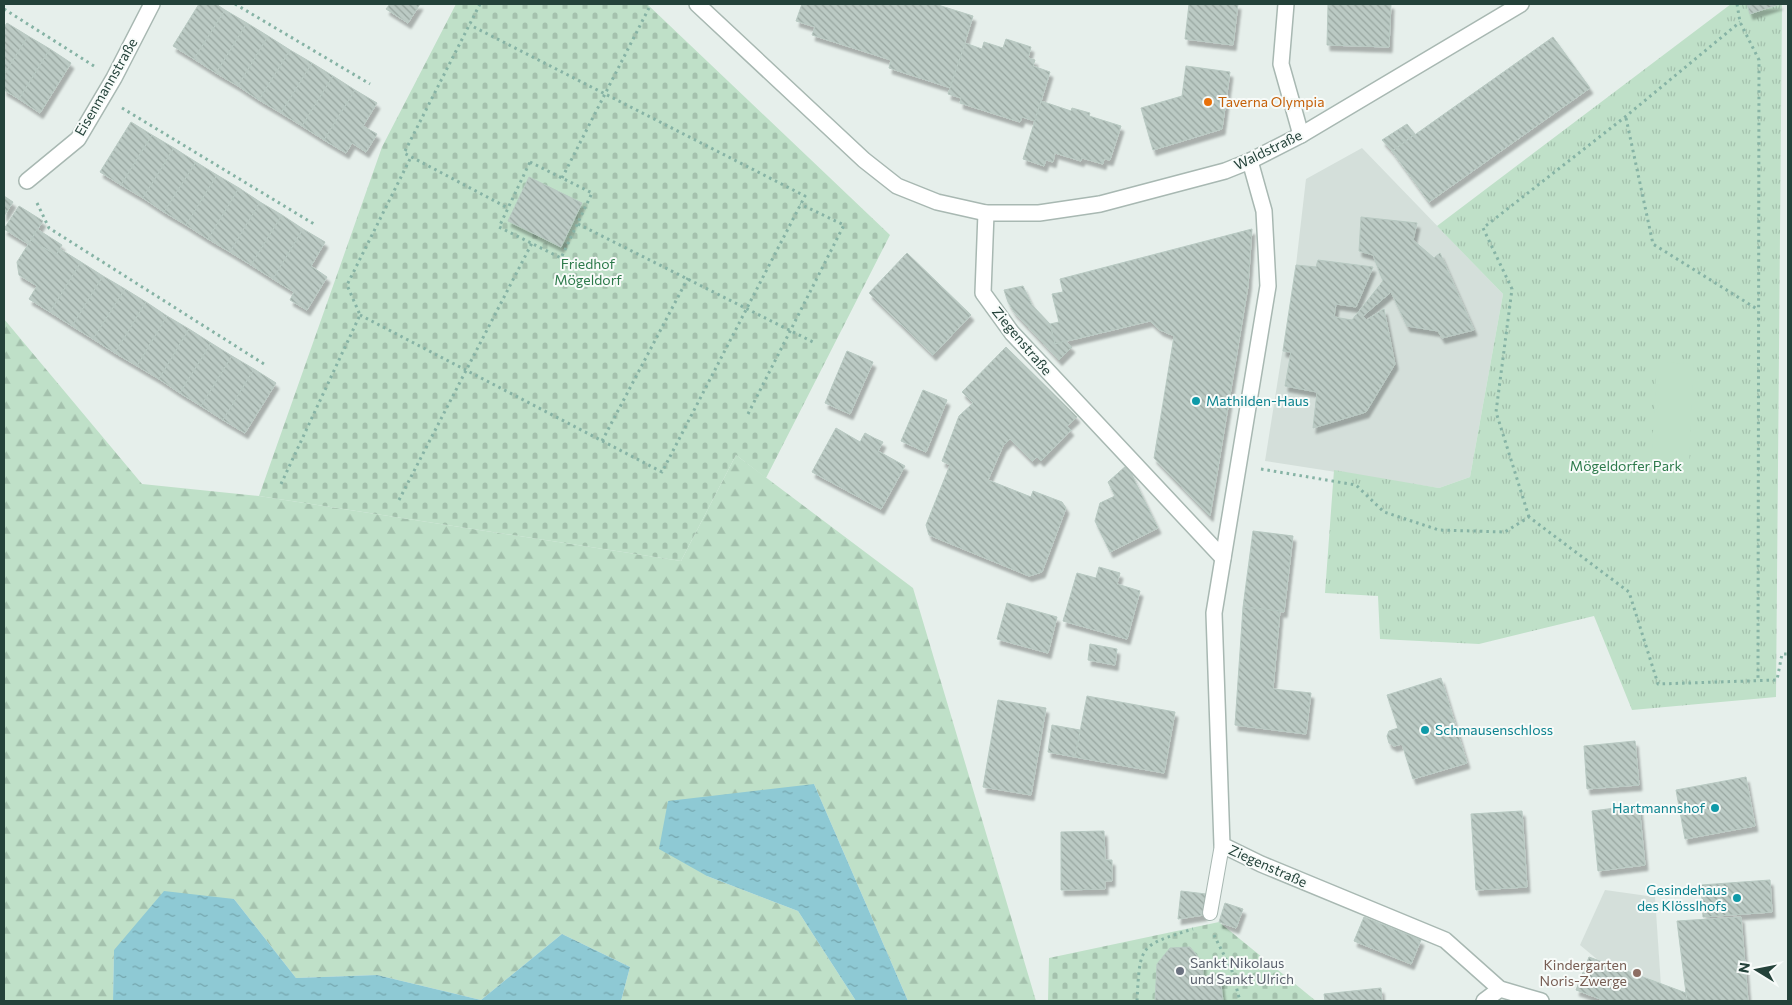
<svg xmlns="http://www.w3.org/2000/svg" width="1792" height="1005" font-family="Commissioner,sans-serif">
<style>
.built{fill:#d4dfda}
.grass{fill:url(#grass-tufts)}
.forest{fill:url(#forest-firs)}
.cemetery{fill:url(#cemetery-stones)}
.garden{fill:#bfe0c8}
.water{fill:url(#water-ripples)}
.building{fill:url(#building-back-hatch);stroke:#b8c9c2;filter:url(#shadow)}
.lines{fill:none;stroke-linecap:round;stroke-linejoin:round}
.lane-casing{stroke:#a8b8b2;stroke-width:16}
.street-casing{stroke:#a8b8b2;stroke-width:18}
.path{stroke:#86b3a5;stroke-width:3;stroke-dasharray:2.5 4;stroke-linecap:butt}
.lane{stroke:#fff;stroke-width:14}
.street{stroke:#fff;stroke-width:15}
.food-dot{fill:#e8710a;stroke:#f7fbf9;stroke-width:2}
.culture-dot{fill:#0f9aa8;stroke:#f7fbf9;stroke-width:2}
.worship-dot{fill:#6b7280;stroke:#f7fbf9;stroke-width:2}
.education-dot{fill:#8d6e63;stroke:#f7fbf9;stroke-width:2}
.labels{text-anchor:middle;stroke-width:4;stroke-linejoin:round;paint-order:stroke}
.street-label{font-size:14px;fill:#24423a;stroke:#f7fbf9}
.food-label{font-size:14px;fill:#c56008;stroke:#f7fbf9;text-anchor:start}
.park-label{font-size:14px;fill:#2d7a4b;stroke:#f7fbf9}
.culture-label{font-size:14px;fill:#0d838f;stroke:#f7fbf9;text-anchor:start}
.worship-label{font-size:14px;fill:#5b616d;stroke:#f7fbf9;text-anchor:start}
.education-label{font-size:14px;fill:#785e54;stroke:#f7fbf9;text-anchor:end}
</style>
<defs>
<pattern id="grass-tufts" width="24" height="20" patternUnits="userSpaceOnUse" patternTransform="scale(1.25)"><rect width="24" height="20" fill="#bfe0c8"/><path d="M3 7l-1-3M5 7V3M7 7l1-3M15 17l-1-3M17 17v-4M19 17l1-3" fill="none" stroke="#a4c1ad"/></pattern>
<pattern id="forest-firs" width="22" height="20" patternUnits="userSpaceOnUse" patternTransform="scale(1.25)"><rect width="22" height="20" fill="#bfe0c8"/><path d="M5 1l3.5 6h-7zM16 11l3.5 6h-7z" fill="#a4c1ad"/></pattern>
<pattern id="cemetery-stones" width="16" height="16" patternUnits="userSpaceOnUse" patternTransform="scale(1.25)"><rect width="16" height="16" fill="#bfe0c8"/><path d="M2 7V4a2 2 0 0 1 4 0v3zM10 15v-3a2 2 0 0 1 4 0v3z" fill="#a4c1ad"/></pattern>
<pattern id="water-ripples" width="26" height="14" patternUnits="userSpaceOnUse" patternTransform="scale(1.25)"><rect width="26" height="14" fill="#8ec9d4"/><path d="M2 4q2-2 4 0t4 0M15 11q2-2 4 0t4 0" fill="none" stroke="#74a5ad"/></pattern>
<pattern id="building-back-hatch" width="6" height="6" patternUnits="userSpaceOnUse" patternTransform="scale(1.25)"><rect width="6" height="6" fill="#bbcac4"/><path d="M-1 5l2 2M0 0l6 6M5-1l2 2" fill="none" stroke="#98a6a0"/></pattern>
<filter id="shadow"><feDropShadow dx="3" dy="5.5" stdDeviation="1" flood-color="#0004"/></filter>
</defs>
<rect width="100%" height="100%" fill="#e6efeb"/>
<!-- built -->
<g class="built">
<path d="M1362,148L1503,294L1470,477L1439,488L1265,461L1296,265L1306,179Z"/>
<path d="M1605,890L1655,897L1662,1001H1647L1580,945Z"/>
</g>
<!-- grass -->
<path class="grass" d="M1731,4H1747L1750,13L1782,4L1776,697L1632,710L1594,616L1479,644L1380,639L1378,596L1325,593L1334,470L1439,488L1470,477L1503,294L1437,226Z"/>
<!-- forest -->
<path class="forest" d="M4,319L142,484L259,496L681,561L736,455L913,588L1036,1001H908L814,784L707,876L798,911L856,1001H621L630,967L562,934L481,1000L377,975L296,978L234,899L114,950L113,1001H4Z"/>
<!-- cemetery -->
<g class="cemetery">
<path d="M456,4H647L890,235L766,478L736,455L681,561L259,496L382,147Z"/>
<path d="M1219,922L1316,1001H1223L1220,977H1203V963L1190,947L1157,964L1155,1001H1048L1049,958Z"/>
</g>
<!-- garden -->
<path class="garden" d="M1657,362L1694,364L1689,467L1651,465Z"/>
<!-- water -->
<g class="water">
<path d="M814,784L908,1001H856L798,911L707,876L659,849L668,801Z"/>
<path d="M164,891L234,899L296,978L377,975L481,1000L562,934L630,967L621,1001H113L114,950Z"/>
</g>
<!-- building -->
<g class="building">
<path d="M199,4H216L225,10L194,59L173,46Z"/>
<path d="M390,4H420L408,23L386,9Z"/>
<path d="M802,4H935L973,16L951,88L889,68L891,60L812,35L815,27L796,21Z"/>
<path d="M1189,4H1238L1233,45L1185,39Z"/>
<path d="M1328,4H1391L1389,47L1327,45Z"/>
<path d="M1747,4H1780L1750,14Z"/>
<path d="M225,10L247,23L216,73L194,59Z"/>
<path d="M7,23L28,36L4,75V27Z"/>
<path d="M247,23L268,36L238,86L216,73Z"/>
<path d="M28,36L50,49L19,99L4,90V75Z"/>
<path d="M268,36L290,50L259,100L238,86Z"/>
<path d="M1553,37L1590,88L1429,202L1392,151Z"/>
<path d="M1006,39L1031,47L1028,58L1035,60L1033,66L1050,72L1035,121L1022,117L1020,122L960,103L961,98L948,94L965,43L982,49L984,42L1003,48Z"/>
<path d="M50,49L71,63L40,113L19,99Z"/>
<path d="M290,50L312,63L281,113L259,100Z"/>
<path d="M312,63L333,76L302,126L281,113Z"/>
<path d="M1186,66L1230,72L1222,129L1153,150L1141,108L1182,96Z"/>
<path d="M333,76L355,90L324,140L302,126Z"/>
<path d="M355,90L377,103L363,126L377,134L366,152L352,143L346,153L324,140Z"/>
<path d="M1041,101L1071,111L1072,108L1090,113L1089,116L1121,126L1110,160L1104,159L1103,164L1082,158L1081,161L1055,153L1053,162L1046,160L1044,166L1023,159Z"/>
<path d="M131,122L152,135L121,185L100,172Z"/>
<path d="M1407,124L1415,134L1392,151L1382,140Z"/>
<path d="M152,135L174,148L143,198L121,185Z"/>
<path d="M174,148L196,162L164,212L143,198Z"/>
<path d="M196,162L217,175L186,225L164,212Z"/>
<path d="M217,175L239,188L208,239L186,225Z"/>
<path d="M529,177L582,203L561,247L508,221Z"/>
<path d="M239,188L260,202L230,252L208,239Z"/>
<path d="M4,196L13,202L4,216Z"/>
<path d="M260,202L282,215L251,265L230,252Z"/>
<path d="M19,206L43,221L28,244L4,229Z"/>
<path d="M282,215L303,229L273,279L251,265Z"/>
<path d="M1361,217L1417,223L1413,240L1434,258L1440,253L1474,330L1442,338L1438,331L1407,326L1391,292L1363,316L1366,320L1384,309L1395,364L1366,412L1313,428L1317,392L1285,386L1291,352L1283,351L1296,265L1316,267L1318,260L1373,267L1356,307L1336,304L1334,317L1352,320L1383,281L1373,255L1359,251Z"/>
<path d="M37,229L62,245L56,255L31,240Z"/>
<path d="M303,229L325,242L311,266L327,277L307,310L290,300L294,292L273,279Z"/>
<path d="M1252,229L1248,286L1210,516L1154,458L1174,336L1160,330L1150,321L1055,344L1050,324L1059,322L1052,294L1063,292L1060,279Z"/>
<path d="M31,240L56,255L60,249L81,262L50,312L29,299L37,286L19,275L17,262Z"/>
<path d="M907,253L971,315L933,355L869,293Z"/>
<path d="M81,262L103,276L72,326L50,312Z"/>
<path d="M103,276L125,289L93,339L72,326Z"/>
<path d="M1023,286L1032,305L1050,324L1055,344L1065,341L1072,347L1059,360L1014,312L1008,302L1004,290Z"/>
<path d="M125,289L146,302L115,353L93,339Z"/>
<path d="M146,302L167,316L137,366L115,353Z"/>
<path d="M167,316L189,329L159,379L137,366Z"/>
<path d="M189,329L211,343L180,393L159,379Z"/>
<path d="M211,343L232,356L201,406L180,393Z"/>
<path d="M1006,347L1077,417L1067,426L1071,430L1041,461L1037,457L1032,461L1010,439L1003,446L988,480L1031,497L1033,491L1062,502L1066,508L1042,572L1029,576L929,535L926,525L950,465L942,461L959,416L973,403L962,392Z"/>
<path d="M847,351L873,362L850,414L825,403Z"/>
<path d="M232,356L254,369L223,420L201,406Z"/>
<path d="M254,369L276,383L245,433L223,420Z"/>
<path d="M923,390L947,400L926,452L901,441Z"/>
<path d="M836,428L860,442L865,433L874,438L883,442L878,451L905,466L881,509L812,472Z"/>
<path d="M1127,465L1158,528L1110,552L1095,521L1100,503L1115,496L1108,482Z"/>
<path d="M1253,531L1293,536L1284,612L1243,607Z"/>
<path d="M1099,567L1120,573L1117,584L1140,591L1127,639L1063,621L1077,573L1096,578Z"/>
<path d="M1007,603L1057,617L1048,653L997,639Z"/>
<path d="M1243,607L1280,611L1273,689L1311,693L1306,734L1235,725Z"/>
<path d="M1090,644L1117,649L1115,665L1088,660Z"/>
<path d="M1441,678L1467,763L1413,779L1402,744L1394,746L1389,743L1387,736L1389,731L1398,728L1387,695Z"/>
<path d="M1087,696L1175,712L1164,773L1075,757Z"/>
<path d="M998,700L1046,708L1031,795L983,787Z"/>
<path d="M1052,725L1080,730L1075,757L1048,752Z"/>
<path d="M1635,741L1639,785L1587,789L1584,746Z"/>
<path d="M1746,777L1755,826L1685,839L1676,790Z"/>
<path d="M1639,805L1645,865L1598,871L1592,811Z"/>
<path d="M1522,811L1527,887L1476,890L1471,814Z"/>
<path d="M1104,831L1105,860H1112V881H1105V889L1061,890V832Z"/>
<path d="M1770,880L1772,912L1703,917L1701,885Z"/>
<path d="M1181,891L1206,894L1204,915L1178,919Z"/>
<path d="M1225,903L1243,909L1236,928L1219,922Z"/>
<path d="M1364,917L1421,940L1411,964L1354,941Z"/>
<path d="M1741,917L1748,1001H1687L1677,921Z"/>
<path d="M1190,947L1203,963V977H1220L1223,1001H1155L1157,964L1170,948Z"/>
<path d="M1589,957L1686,993L1687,1001H1606L1576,990Z"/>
<path d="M1381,988L1382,1001H1325L1324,994Z"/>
</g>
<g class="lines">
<!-- lane casing -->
<g class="lane-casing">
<path id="lane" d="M1210,913L1222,845"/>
</g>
<!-- street casing -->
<g class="street-casing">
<g id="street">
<path d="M697,4L864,160L897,186L937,202L986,213H1039L1100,204L1225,171L1250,161L1301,135L1521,4"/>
<path d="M1286,4L1281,64L1301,135"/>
<path d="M1250,161L1264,211L1268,286L1214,613L1222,845L1261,864L1445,940L1500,989L1541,1001"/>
<path d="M27,181L78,139L114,78L152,4"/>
<path d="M986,213L983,293L1012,333L1223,558"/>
<path d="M1484,1001L1500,989"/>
</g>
</g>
<!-- path -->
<g class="path">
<path d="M235,4L370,84"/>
<path d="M480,4L404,153L508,208"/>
<path d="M1737,4L1740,22L1759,60L1758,681"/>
<path d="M4,9L94,66"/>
<path d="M122,108L314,224"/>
<path d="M1626,118L1653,244L1757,309"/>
<path d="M530,162L592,193L561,258L499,227Z"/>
<path d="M562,178L651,4"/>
<path d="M37,203L49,228L264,364"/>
<path d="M578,224L813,342"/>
<path d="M360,315L662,472L805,196L470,25"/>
<path d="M748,414L844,225L800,204"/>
<path d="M602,441L688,278"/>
<path d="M1261,469L1356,485L1384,512L1439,530L1505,532L1529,517L1629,592L1658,684L1777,680L1782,654H1788"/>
<path d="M281,484L360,315L347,285L411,157"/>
<path d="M399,500L532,243"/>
<path d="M1529,517L1496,412L1512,289L1483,228L1625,117L1740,22"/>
<path d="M1214,935L1232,971L1240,1001"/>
<path d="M1137,1001C1140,944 1139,946 1193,929"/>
</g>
<!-- lane -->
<use href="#lane" class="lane"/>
<!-- street -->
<use href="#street" class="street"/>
</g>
<!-- markers -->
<circle class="food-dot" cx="1208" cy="102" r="5"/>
<g class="culture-dot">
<circle cx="1196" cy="401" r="5"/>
<circle cx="1425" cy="730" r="5"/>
<circle cx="1715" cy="808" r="5"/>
<circle cx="1737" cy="898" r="5"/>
</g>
<circle class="worship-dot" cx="1180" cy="971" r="5"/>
<circle class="education-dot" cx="1637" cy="973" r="5"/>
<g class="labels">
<!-- street labels -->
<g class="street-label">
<text transform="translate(106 87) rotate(-60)" y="5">Eisenmannstraße</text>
<text transform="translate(1268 150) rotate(-26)" y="5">Waldstraße</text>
<text transform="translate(1022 341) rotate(50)" y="5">Ziegenstraße</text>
<text transform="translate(1268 866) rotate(24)" y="5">Ziegenstraße</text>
</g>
<!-- food labels -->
<g class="food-label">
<text x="1218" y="107">Taverna Olympia</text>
</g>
<!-- park labels -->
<g class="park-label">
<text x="588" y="269">Friedhof<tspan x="588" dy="16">Mögeldorf</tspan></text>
<text x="1626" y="471">Mögeldorfer Park</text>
</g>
<!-- culture labels -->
<g class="culture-label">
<text x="1206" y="406">Mathilden-Haus</text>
<text x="1435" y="735">Schmausenschloss</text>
<text x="1705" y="813" text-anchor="end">Hartmannshof</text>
<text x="1727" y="895" text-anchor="end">Gesindehaus<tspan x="1727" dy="16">des Klösslhofs</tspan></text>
</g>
<!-- worship labels -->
<g class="worship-label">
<text x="1190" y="968">Sankt Nikolaus<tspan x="1190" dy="16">und Sankt Ulrich</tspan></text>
</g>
<!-- education labels -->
<g class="education-label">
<text x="1627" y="970">Kindergarten<tspan x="1627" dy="16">Noris-Zwerge</tspan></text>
</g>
</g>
<!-- border -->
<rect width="1792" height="1005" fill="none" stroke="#24423a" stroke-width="10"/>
<!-- north arrow -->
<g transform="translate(1757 970) rotate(280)" stroke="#f7fbf9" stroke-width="4" paint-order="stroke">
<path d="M0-4L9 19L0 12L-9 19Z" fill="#24423a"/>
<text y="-8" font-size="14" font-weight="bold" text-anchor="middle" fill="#24423a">N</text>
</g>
</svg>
